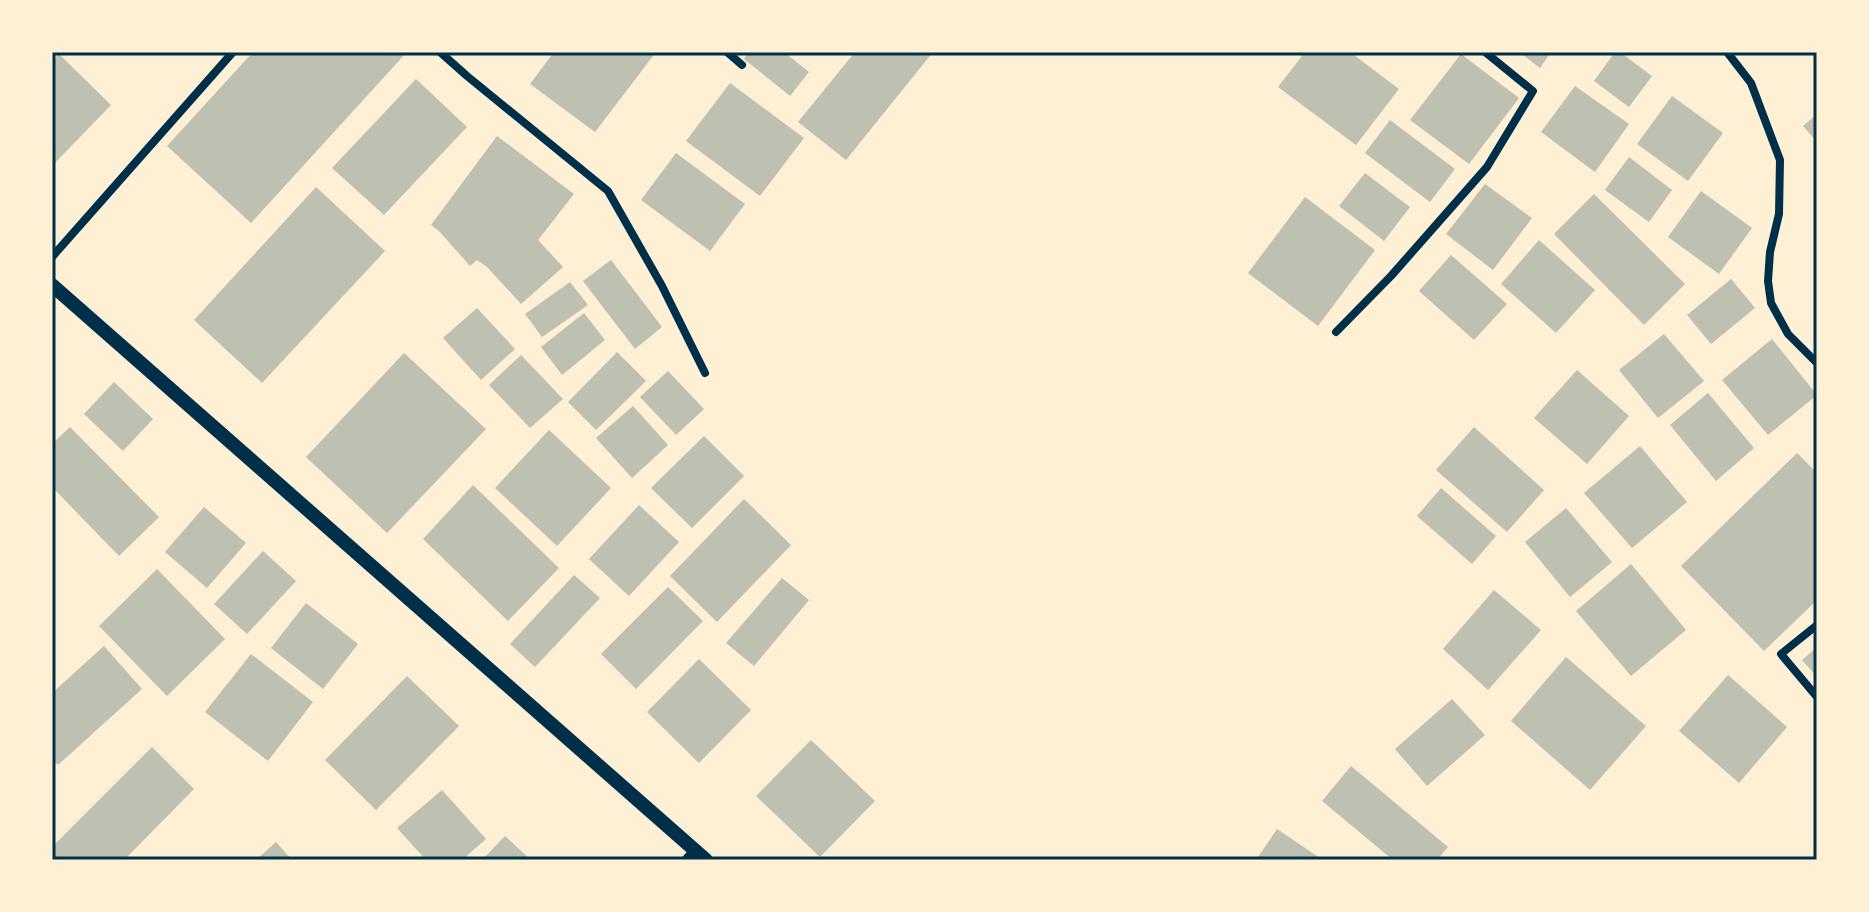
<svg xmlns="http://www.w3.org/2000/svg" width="1869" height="912" font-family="'DejaVu Sans',sans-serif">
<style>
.building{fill:#bec0b2}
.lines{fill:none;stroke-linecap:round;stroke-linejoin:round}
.minor{stroke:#003049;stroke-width:8}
.tertiary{stroke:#003049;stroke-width:14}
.neatline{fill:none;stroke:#003049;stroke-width:3}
</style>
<rect width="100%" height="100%" fill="#fdf0d5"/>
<!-- building -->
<g class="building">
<path d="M253,52H407L251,223L167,146Z"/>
<path d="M554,52H656L595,132L530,84Z"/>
<path d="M749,52H784L809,72L790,96L744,59Z"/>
<path d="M855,52H933L846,160L798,122Z"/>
<path d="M1305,52H1350L1399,89L1356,145L1278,87Z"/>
<path d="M1519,52H1551L1540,68Z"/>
<path d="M1615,52H1620L1652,76L1629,107L1594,81Z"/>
<path d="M59,54L111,105L52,166V62Z"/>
<path d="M1461,54L1519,98L1469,164L1410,120Z"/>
<path d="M416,79L467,127L384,215L332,168Z"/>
<path d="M730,83L804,138L760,196L686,141Z"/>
<path d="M1575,86L1629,124L1595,172L1541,132Z"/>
<path d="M1672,96L1723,133L1688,181L1637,144Z"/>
<path d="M1817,114V142L1803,126Z"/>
<path d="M1390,120L1455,169L1430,202L1365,153Z"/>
<path d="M497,136L574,194L538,240L563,267L521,304L487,267L477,260L470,266L440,232L431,225Z"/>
<path d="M676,153L745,204L710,251L641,200Z"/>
<path d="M1629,157L1672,190L1649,222L1605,190Z"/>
<path d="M1365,173L1410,207L1384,241L1339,206Z"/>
<path d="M1485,184L1532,218L1493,270L1446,234Z"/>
<path d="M316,187L385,251L262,383L194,320Z"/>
<path d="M1701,191L1752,228L1719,274L1668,237Z"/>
<path d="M1594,194L1685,284L1644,325L1554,234Z"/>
<path d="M1305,197L1375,250L1318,326L1248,273Z"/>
<path d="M1539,240L1595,290L1556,333L1501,284Z"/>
<path d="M1451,255L1507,304L1474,340L1419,291Z"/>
<path d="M611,260L662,327L635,349L583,281Z"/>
<path d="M1731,279L1755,308L1711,344L1687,315Z"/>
<path d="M570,282L588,305L542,337L525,314Z"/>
<path d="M477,308L515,349L481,380L443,338Z"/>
<path d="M584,313L605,340L562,375L541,347Z"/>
<path d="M1664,334L1704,381L1658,418L1619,370Z"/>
<path d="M1772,339L1817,395L1768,435L1722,380Z"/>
<path d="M617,352L646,381L596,430L568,402Z"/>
<path d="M404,353L486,429L387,533L306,457Z"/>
<path d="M521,355L563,399L530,428L489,385Z"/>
<path d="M1577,370L1629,416L1587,464L1534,418Z"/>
<path d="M668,371L704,409L676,435L640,397Z"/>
<path d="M114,382L153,419L123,451L84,414Z"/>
<path d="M1708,393L1754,448L1716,481L1670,425Z"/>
<path d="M633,406L668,445L632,478L596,438Z"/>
<path d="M70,427L159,517L119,556L52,487V444Z"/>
<path d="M1474,427L1544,490L1507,532L1436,470Z"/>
<path d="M549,430L611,488L557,546L495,488Z"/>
<path d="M704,436L744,476L692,528L651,488Z"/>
<path d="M1640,446L1687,502L1632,548L1584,493Z"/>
<path d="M1797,453L1817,473V600L1764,651L1681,566Z"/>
<path d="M473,485L559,568L508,621L423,539Z"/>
<path d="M1441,488L1496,536L1472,564L1417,516Z"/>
<path d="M744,499L791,545L717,622L670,576Z"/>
<path d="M639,505L679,542L629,596L589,559Z"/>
<path d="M204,507L246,543L207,588L165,552Z"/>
<path d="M1566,508L1612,562L1570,597L1525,542Z"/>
<path d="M263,551L296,581L247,634L214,604Z"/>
<path d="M1631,564L1686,630L1631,676L1576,611Z"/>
<path d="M157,569L225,639L167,696L99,626Z"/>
<path d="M574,575L600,598L535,667L510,644Z"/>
<path d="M782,578L809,600L754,666L726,643Z"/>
<path d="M668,587L703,621L636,689L601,654Z"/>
<path d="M1494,590L1541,630L1488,690L1443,649Z"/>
<path d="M306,603L358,644L323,689L271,648Z"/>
<path d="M104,646L142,689L58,765L52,758V693Z"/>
<path d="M1817,647V677L1802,660Z"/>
<path d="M251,654L313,702L268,761L205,712Z"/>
<path d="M1566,657L1646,726L1590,790L1511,721Z"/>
<path d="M699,659L751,710L699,763L647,712Z"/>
<path d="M1728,675L1787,727L1739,783L1679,731Z"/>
<path d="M407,676L459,726L376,810L325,760Z"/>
<path d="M1452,699L1485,735L1427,786L1395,749Z"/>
<path d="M811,740L875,801L820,857L756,796Z"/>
<path d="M152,747L194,789L124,860H57L52,855V847Z"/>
<path d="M1351,766L1448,847L1437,860H1393L1322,801Z"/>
<path d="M442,790L486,839L462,860H426L397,828Z"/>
<path d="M1277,829L1323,860H1256Z"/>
<path d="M505,836L531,860H482Z"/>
<path d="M276,842L292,860H256Z"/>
</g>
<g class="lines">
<!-- minor -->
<g class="minor">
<path d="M440,52L467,76L608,191L662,286L705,373"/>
<path d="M727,52L742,65"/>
<path d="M1727,52L1751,83L1780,160L1779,214L1770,252L1768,281L1771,303L1788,334L1817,363"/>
<path d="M52,257L233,52"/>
<path d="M1336,332L1391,276L1487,167L1533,91L1485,52"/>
<path d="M1817,625L1781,654L1817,697"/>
<path d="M685,860L694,850"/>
</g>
<!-- tertiary -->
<path class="tertiary" d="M52,285L706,860"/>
</g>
<!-- border -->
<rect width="1869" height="912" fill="none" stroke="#fdf0d5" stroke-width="108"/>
<rect x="54" y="54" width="1761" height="804" class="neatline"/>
</svg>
